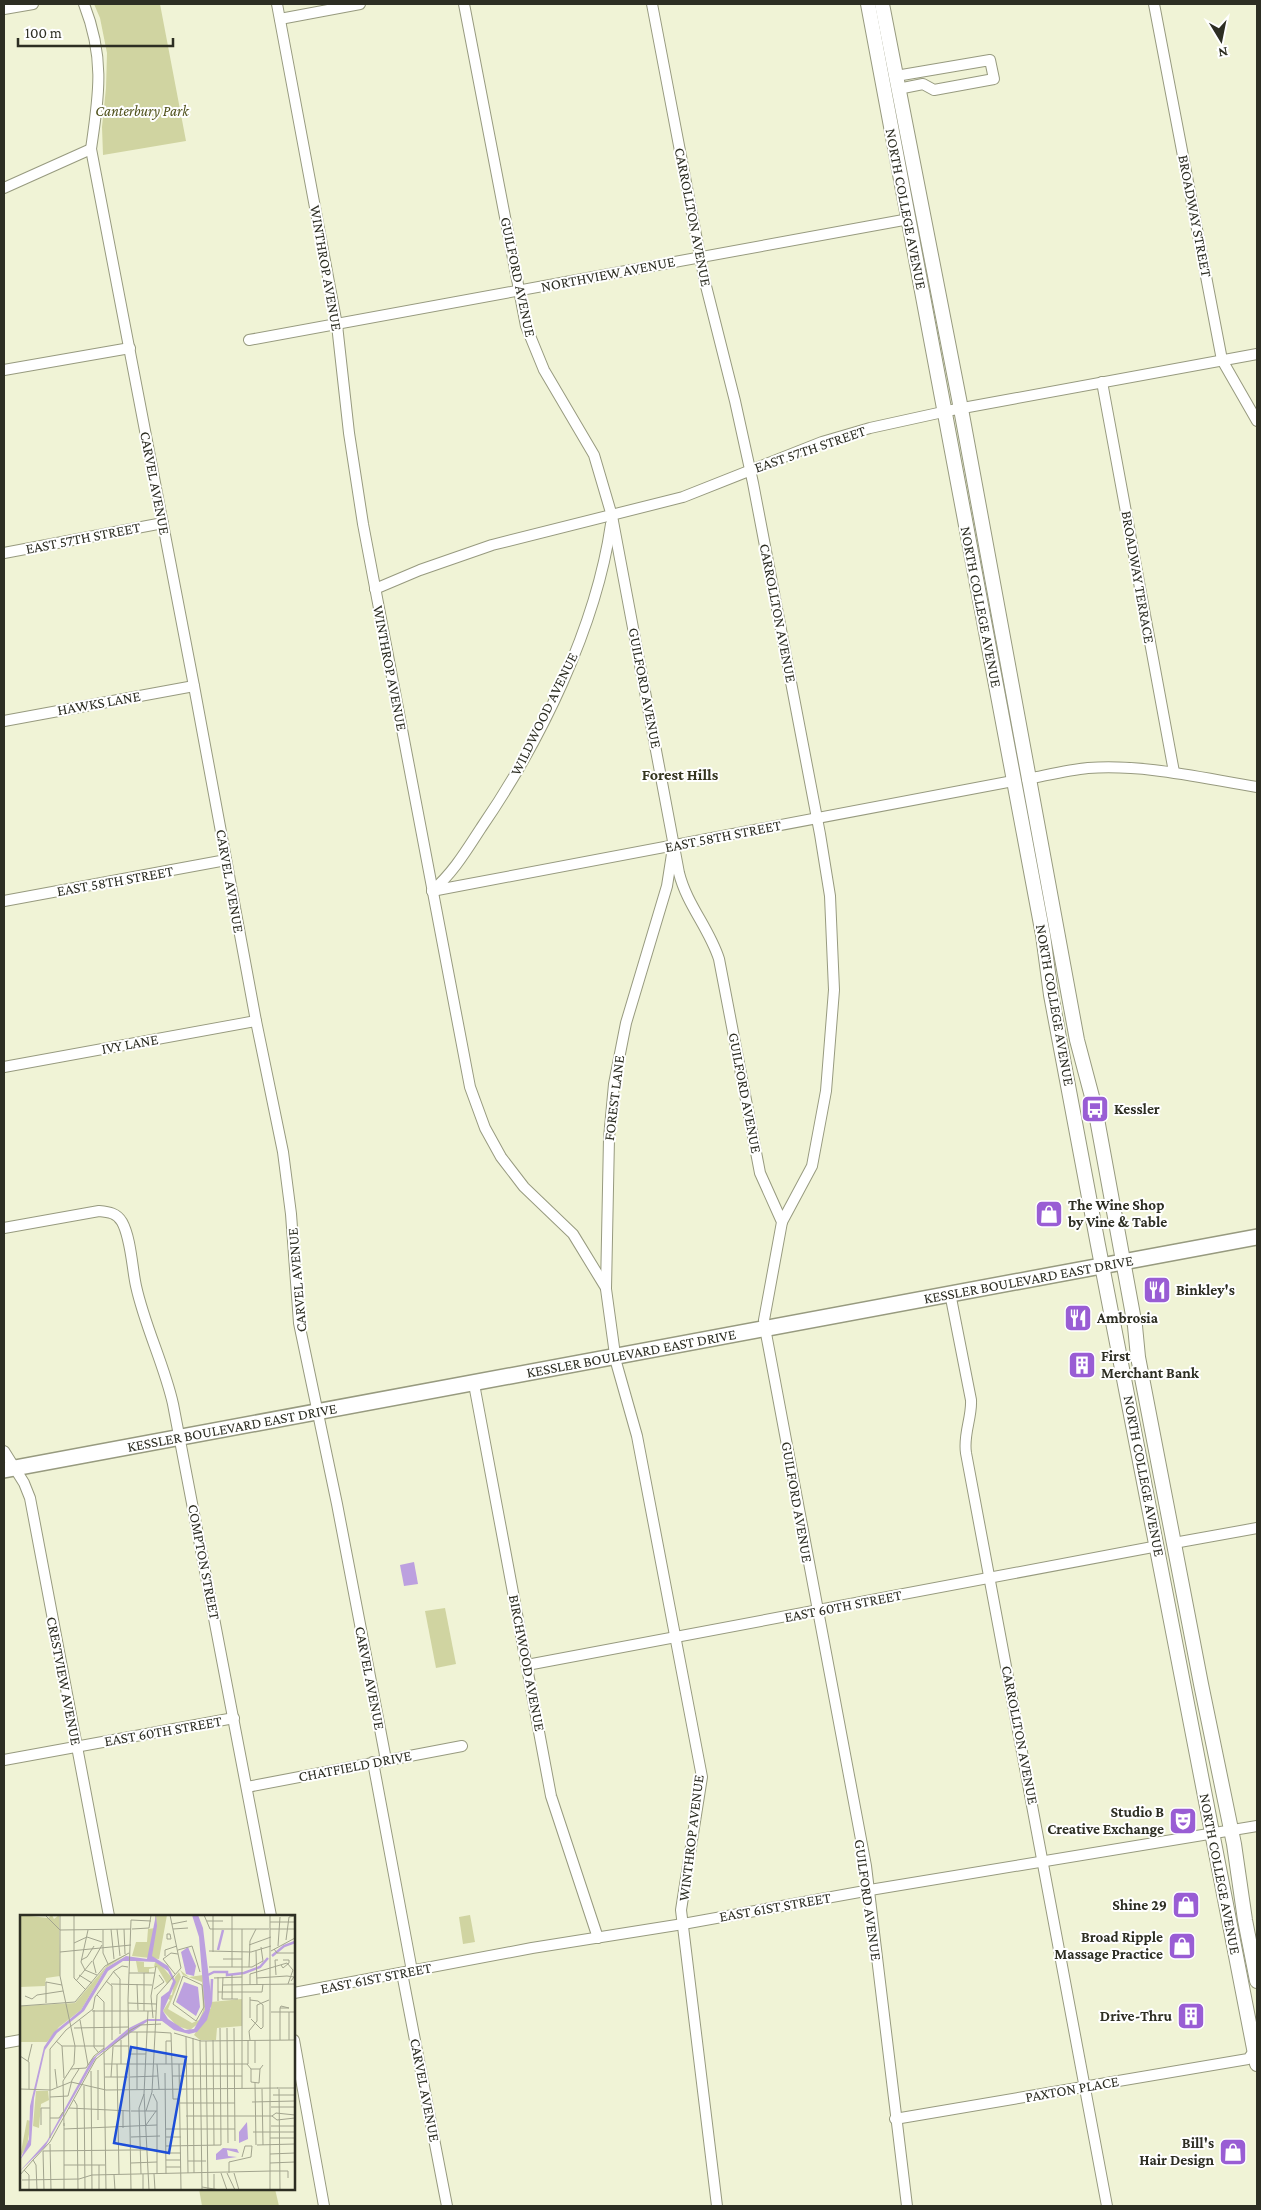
<svg xmlns="http://www.w3.org/2000/svg" width="1261" height="2210" font-family="'Crimson Pro',serif">
<style>
.green{fill:#d0d4a1}
.water{fill:#bca0df}
.lines{fill:none;stroke-linecap:round;stroke-linejoin:round}
.minor-casing{stroke:#979a7f;stroke-width:12}
.secondary-casing{stroke:#979a7f;stroke-width:16}
.primary-casing{stroke:#979a7f;stroke-width:18}
.minor{stroke:#fff;stroke-width:10}
.secondary{stroke:#fff;stroke-width:14}
.primary{stroke:#fff;stroke-width:15}
.labels{text-anchor:middle;stroke-width:4;stroke-linejoin:round;paint-order:stroke}
.park-label{font-size:15px;font-style:italic;fill:#4f511b;stroke:#fff}
.street-label{font-size:15px;fill:#2d2e23;stroke:#fff}
.poi-label{font-size:15px;font-weight:bold;fill:#2d2e23;stroke:#fff;text-anchor:start}
.neighbourhood-label{font-size:16px;font-weight:bold;fill:#33341d;stroke:#fff}
.inset-river{fill:none;stroke:#bca0df;stroke-width:2.5}
.inset-road{fill:none;stroke:#a2a48e;stroke-width:1}
.view{fill:#1d4ed8;fill-opacity:0.15;stroke:#1d4ed8;stroke-width:2.5}
.inset-edge{fill:none;stroke:#2d2e23;stroke-width:2.5}
</style>
<rect width="100%" height="100%" fill="#f0f3d6"/>
<!-- green -->
<g class="green">
<path d="M94,4H160L186,141L103,155L102,127L106,88L107,53L100,18Z"/>
<path d="M445,1608L456,1664L436,1668L425,1611Z"/>
<path d="M470,1915L475,1942L463,1944L459,1917Z"/>
<path d="M199,2189H275L279,2206H202Z"/>
</g>
<!-- water -->
<path class="water" d="M414,1562L418,1584L404,1586L400,1565Z"/>
<g class="lines">
<!-- minor casing -->
<g class="minor-casing">
<g id="minor">
<path d="M84,4C105,58 99,94 91,149L194,686L256,1021L283,1152L291,1214L299,1323L337,1504L386,1760"/>
<path d="M277,4L337,325L349,433L363,524L470,1087L485,1128L501,1157L524,1187L573,1234L606,1288"/>
<path d="M464,4L526,326L544,370L594,455L612,516L679,873C687,905 709,928 719,959L760,1173L782,1222L764,1320L765,1328L866,1866L907,2206"/>
<path d="M652,4L705,282L735,401L753,483L820,834L830,896L834,990L826,1091L812,1166L782,1222"/>
<path d="M1154,4L1222,360L1257,421"/>
<path d="M4,9L33,4"/>
<path d="M280,19L360,4"/>
<path d="M896,76L990,60L994,79L934,90L923,84L898,89"/>
<path d="M4,188L91,149"/>
<path d="M249,340L909,219"/>
<path d="M4,370L130,348"/>
<path d="M1102,382L1174,772"/>
<path d="M4,553L163,523"/>
<path d="M375,589L420,570L492,545L683,497L822,442L870,428L952,410L1257,354"/>
<path d="M4,721L194,686"/>
<path d="M1027,779C1048,775 1068,770 1088,768C1146,764 1201,778 1257,787"/>
<path d="M672,854L667,886L626,1023L614,1084L609,1138L606,1289L616,1362L637,1436L702,1777L681,1910L717,2206"/>
<path d="M432,891L1013,781"/>
<path d="M432,891C453,873 466,851 481,828C540,742 596,628 611,524"/>
<path d="M4,901L226,860"/>
<path d="M4,1067L256,1021"/>
<path d="M4,1228L99,1211C109,1212 117,1213 122,1222C131,1238 132,1268 136,1286C145,1327 164,1364 173,1404L271,1916"/>
<path d="M950,1293L971,1400C972,1418 963,1434 966,1453L1107,2206"/>
<path d="M474,1384L551,1796L598,1938"/>
<path d="M4,1451L24,1483L30,1498L109,1916"/>
<path d="M1174,1543L1257,1528"/>
<path d="M527,1665L1158,1546"/>
<path d="M4,1760L234,1718"/>
<path d="M373,1762L412,1971"/>
<path d="M247,1787L462,1746"/>
<path d="M402,1973L447,2206"/>
<path d="M294,1993L532,1948L683,1924L876,1889L1257,1826"/>
<path d="M294,2040L324,2206"/>
<path d="M4,2043L21,2040"/>
<path d="M895,2119L1248,2059L1255,2050"/>
</g>
</g>
<!-- secondary casing -->
<g class="secondary-casing">
<g id="secondary">
<path d="M868,4L1043,935L1051,995L1098,1245L1257,2064"/>
<path d="M882,4L961,409L1077,1040L1095,1108L1135,1326L1138,1357L1201,1684L1234,1844L1245,1920L1257,1981"/>
</g>
</g>
<!-- primary casing -->
<g class="primary-casing">
<g id="primary">
<path id="s1" d="M4,1470L1257,1237"/>
</g>
</g>
<!-- minor -->
<use href="#minor" class="minor"/>
<!-- secondary -->
<use href="#secondary" class="secondary"/>
<!-- primary -->
<use href="#primary" class="primary"/>
</g>
<!-- icons -->
<defs>
<g id="bus-square" transform="scale(1.4375)"><rect x="-9" y="-9" width="18" height="18" rx="4" fill="#995dd4" stroke="#fff"/><path d="M-5-6H5V4H4V6H2V4H-2V6H-4V4H-5ZM-3.5-4V0h7V-4ZM-3.5 1.2v1.5H-2V1.2ZM2 1.2v1.5H3.5V1.2Z" fill="#fff"/></g>
<g id="shop-square" transform="scale(1.4375)"><rect x="-9" y="-9" width="18" height="18" rx="4" fill="#995dd4" stroke="#fff"/><path d="M-5-2.5h2.3a2.7 3.5 0 0 1 5.4 0H5L5.5 6h-11ZM-1.5-2.5h3a1.5 2.3 0 0 0-3 0Z" fill="#fff"/></g>
<g id="restaurant-square" transform="scale(1.4375)"><rect x="-9" y="-9" width="18" height="18" rx="4" fill="#995dd4" stroke="#fff"/><path d="M-5-6h1v4h1v-4h1v4h1v-4h1v5L-1.5 .5V6h-2V.5L-5-1ZM5-6V6H3V1.5H1.5Q1.5-4 5-6Z" fill="#fff"/></g>
<g id="building-square" transform="scale(1.4375)"><rect x="-9" y="-9" width="18" height="18" rx="4" fill="#995dd4" stroke="#fff"/><path d="M-4-6H4V6H1V3H-1V6H-4ZM-2.5-4.3h1.7v1.8h-1.7ZM.8-4.3h1.7v1.8H.8ZM-2.5-1h1.7V.8h-1.7ZM.8-1h1.7V.8H.8Z" fill="#fff"/></g>
<g id="theatre-square" transform="scale(1.4375)"><rect x="-9" y="-9" width="18" height="18" rx="4" fill="#995dd4" stroke="#fff"/><path d="M-5-5.5Q0-4 5-5.5V0Q5 5 0 6Q-5 5-5 0ZM-3.3-2.5H-1v1.5H-3.3ZM1-2.5H3.3v1.5H1ZM-2.8 1Q0 5.5 2.8 1Z" fill="#fff"/></g>
</defs>
<g fill-rule="evenodd">
<use href="#bus-square" x="1095" y="1109"/>
<use href="#shop-square" x="1049" y="1214"/>
<use href="#restaurant-square" x="1157" y="1290"/>
<use href="#restaurant-square" x="1078" y="1318"/>
<use href="#building-square" x="1082" y="1365"/>
<use href="#theatre-square" x="1183" y="1821"/>
<use href="#shop-square" x="1186" y="1905"/>
<use href="#shop-square" x="1182" y="1946"/>
<use href="#building-square" x="1191" y="2016"/>
<use href="#shop-square" x="1233" y="2152"/>
</g>
<g class="labels">
<!-- park labels -->
<g class="park-label">
<text x="142" y="116">Canterbury Park</text>
</g>
<!-- street labels -->
<g class="street-label">
<text transform="translate(906 209) rotate(79)" y="5">NORTH COLLEGE AVENUE</text>
<text transform="translate(1195 216) rotate(79)" y="5">BROADWAY STREET</text>
<text transform="translate(693 217) rotate(79)" y="5">CARROLLTON AVENUE</text>
<text transform="translate(326 268) rotate(80)" y="5">WINTHROP AVENUE</text>
<text transform="translate(608 274) rotate(-11)" y="5">NORTHVIEW AVENUE</text>
<text transform="translate(518 277) rotate(78)" y="5">GUILFORD AVENUE</text>
<text transform="translate(810 449) rotate(-19)" y="5">EAST 57TH STREET</text>
<text transform="translate(155 483) rotate(79)" y="5">CARVEL AVENUE</text>
<text transform="translate(83 538) rotate(-11)" y="5">EAST 57TH STREET</text>
<text transform="translate(1138 577) rotate(80)" y="5">BROADWAY TERRACE</text>
<text transform="translate(981 607) rotate(79)" y="5">NORTH COLLEGE AVENUE</text>
<text transform="translate(778 613) rotate(79)" y="5">CARROLLTON AVENUE</text>
<text transform="translate(390 668) rotate(79)" y="5">WINTHROP AVENUE</text>
<text transform="translate(645 688) rotate(79)" y="5">GUILFORD AVENUE</text>
<text transform="translate(99 703) rotate(-10)" y="5">HAWKS LANE</text>
<text transform="translate(544 714) rotate(-64)" y="5">WILDWOOD AVENUE</text>
<text transform="translate(723 836) rotate(-11)" y="5">EAST 58TH STREET</text>
<text transform="translate(115 881) rotate(-10)" y="5">EAST 58TH STREET</text>
<text transform="translate(230 881) rotate(80)" y="5">CARVEL AVENUE</text>
<text transform="translate(1055 1005) rotate(80)" y="5">NORTH COLLEGE AVENUE</text>
<text transform="translate(130 1044) rotate(-10)" y="5">IVY LANE</text>
<text transform="translate(745 1093) rotate(79)" y="5">GUILFORD AVENUE</text>
<text transform="translate(614 1098) rotate(-83)" y="5">FOREST LANE</text>
<text dy="5" stroke="none"><textPath href="#s1" startOffset="1042">KESSLER BOULEVARD EAST DRIVE</textPath></text>
<text transform="translate(297 1280) rotate(-95)" y="5">CARVEL AVENUE</text>
<text dy="5" stroke="none"><textPath href="#s1" startOffset="638">KESSLER BOULEVARD EAST DRIVE</textPath></text>
<text dy="5" stroke="none"><textPath href="#s1" startOffset="232">KESSLER BOULEVARD EAST DRIVE</textPath></text>
<text transform="translate(1144 1476) rotate(79)" y="5">NORTH COLLEGE AVENUE</text>
<text transform="translate(797 1502) rotate(80)" y="5">GUILFORD AVENUE</text>
<text transform="translate(204 1562) rotate(79)" y="5">COMPTON STREET</text>
<text transform="translate(843 1606) rotate(-11)" y="5">EAST 60TH STREET</text>
<text transform="translate(527 1663) rotate(79)" y="5">BIRCHWOOD AVENUE</text>
<text transform="translate(370 1678) rotate(79)" y="5">CARVEL AVENUE</text>
<text transform="translate(64 1681) rotate(79)" y="5">CRESTVIEW AVENUE</text>
<text transform="translate(163 1731) rotate(-10)" y="5">EAST 60TH STREET</text>
<text transform="translate(1020 1735) rotate(79)" y="5">CARROLLTON AVENUE</text>
<text transform="translate(355 1766) rotate(-11)" y="5">CHATFIELD DRIVE</text>
<text transform="translate(691 1838) rotate(-83)" y="5">WINTHROP AVENUE</text>
<text transform="translate(1220 1874) rotate(79)" y="5">NORTH COLLEGE AVENUE</text>
<text transform="translate(868 1900) rotate(82)" y="5">GUILFORD AVENUE</text>
<text transform="translate(775 1907) rotate(-10)" y="5">EAST 61ST STREET</text>
<text transform="translate(376 1978) rotate(-11)" y="5">EAST 61ST STREET</text>
<text transform="translate(1072 2089) rotate(-10)" y="5">PAXTON PLACE</text>
<text transform="translate(425 2090) rotate(79)" y="5">CARVEL AVENUE</text>
</g>
<!-- poi labels -->
<g class="poi-label">
<text x="1114" y="1114">Kessler</text>
<text x="1068" y="1210">The Wine Shop<tspan x="1068" dy="17">by Vine &amp; Table</tspan></text>
<text x="1176" y="1295">Binkley's</text>
<text x="1097" y="1323">Ambrosia</text>
<text x="1101" y="1361">First<tspan x="1101" dy="17">Merchant Bank</tspan></text>
<text x="1164" y="1817" text-anchor="end">Studio B<tspan x="1164" dy="17">Creative Exchange</tspan></text>
<text x="1167" y="1910" text-anchor="end">Shine 29</text>
<text x="1163" y="1942" text-anchor="end">Broad Ripple<tspan x="1163" dy="17">Massage Practice</tspan></text>
<text x="1172" y="2021" text-anchor="end">Drive-Thru</text>
<text x="1214" y="2148" text-anchor="end">Bill's<tspan x="1214" dy="17">Hair Design</tspan></text>
</g>
<!-- neighbourhood labels -->
<g class="neighbourhood-label">
<text x="680" y="780">Forest Hills</text>
</g>
</g>
<!-- overview -->
<g transform="translate(20 1915)">
<rect width="275" height="275" fill="#f0f3d6"/>
<path d="M0,0L28,3L32,0L34,4L39,0L40,61L26,63L25,71L0,72ZM135,0H147L139,44L112,41L116,27H127L128,14L135,13ZM109,38L86,53L61,95L39,112L27,127H0V91L55,88L89,48ZM116,46L124,47V52H134L135,47L141,50L152,63L147,69L137,52L129,54V58L118,57ZM160,55L169,62L183,60L185,95L179,108L170,115L157,111L143,96L150,85L144,81L152,80L155,62L159,57L161,62L148,94L172,108L179,105L183,96L182,67L163,60ZM222,84V111L197,113L196,125H180L174,120L191,93V87ZM16,176H28L29,185L21,189L19,213L13,211ZM7,205L11,206L7,232L0,242Z" fill="#d0d4a1"/>
<path d="M136,0L137,11L132,41L148,51L156,67L143,96L148,104L165,115L174,114L185,95L179,22L172,0H178L183,13L192,88L187,105L177,117L169,119L154,115L142,106H128L77,141L25,232L0,256L27,226L72,144L109,113L127,104H140L141,82L149,76L153,66L148,56L135,47L115,46H103L88,56L64,96L37,118L25,135L14,183L11,230L0,245L9,224L10,191L24,132L34,117L61,95L86,53L106,41L127,44ZM168,32L176,51L174,61L166,59L161,37ZM164,67L178,72L180,92L176,101L156,87ZM227,207L228,224L219,228V217ZM203,233L217,234L219,238L207,235L208,241L217,242L196,245V239Z" fill="#bca0df"/>
<path class="inset-river" d="M198,35L203,15M252,41L264,31L275,27M188,60L194,57H207V60L224,58L240,52L248,43M191,87L192,64"/>
<path class="inset-road" d="M25,0L40,15M40,0V61L55,131L54,149L43,166L44,211M54,0V63L66,75M184,0L190,14H249M250,0V275M111,5L131,6M187,6H203M250,7H275M152,9L167,6M91,14L94,44M97,14L100,41M104,14L105,39M112,14L129,13L131,0M153,14L168,13M250,14H275M40,15L111,14M68,15L61,47L65,55L77,60M83,15V38L88,49M147,19H150L151,24H147ZM266,25L269,2L275,1M54,28L67,22L82,27M229,30L251,22M258,31L260,2M254,34L257,38H275M158,35L172,31L180,57M189,36L231,37L251,31M236,36L237,70M251,36L275,23M40,37L111,30M193,37V0M145,41V35L157,31M203,44H222M61,45L67,42L74,31M261,50L263,53L269,48V45H263M189,52H232L243,46L241,32M212,52V0M229,52L230,26L236,14M93,56L100,64V119M76,58L73,46L82,30M109,58H135M124,58V96M155,59L143,44L151,38L158,39M59,60L72,68M256,60L255,45H258M163,61L182,70L184,92L176,106L153,89ZM203,62L202,84H218M194,63L222,62M237,63L267,61L274,62L271,66M56,66L72,46M86,66L92,71V125M91,69L132,70M117,69L118,95M203,70L275,69M230,70V59L267,48L273,55L268,69M134,74L144,67L139,60M198,77H242L243,69M77,80L84,87V135M5,81L12,84L17,80L43,76M212,84V60M230,85L238,86L243,90V112L241,114L231,104M198,86V62M26,88V67L42,70M108,88L136,89M0,91L55,87L85,51L109,38M74,95V132L78,137M72,96H136M128,96L124,179L129,275M251,97H275M133,103L131,81L136,51M230,103V82M60,105L68,150M54,113L108,112M207,113L208,228M214,113L215,226M109,116L120,110L141,109M109,117H135M135,117L151,118M151,118L153,184H160M154,118L181,126L275,125M166,122L168,258M173,123L174,258M101,125V149M180,125L182,275M193,125L194,230M230,125L229,116L237,106V90L249,85M235,125V148M260,125V93L261,91L269,93H260M269,125V97M36,126L42,131L44,163M186,126L188,275M42,131H84M92,131H109M84,136L86,275M110,139H126M0,141L9,147V174M8,146L12,129M84,149H228V125M97,149L99,259M137,149L139,174M146,149V126H151M159,149L161,275M227,149L231,154H240L243,150M35,154L37,172M51,154L66,153L74,141L84,133M231,154V167L239,168L240,154M78,155V205M71,156L72,275M145,158L146,259M152,161H222M85,162H108M91,162L93,132M110,162L138,161M235,168L236,230M64,171L65,275M222,173V14M257,173H275M0,174L31,175L51,167L86,175L258,173M117,174V117M242,174L243,230M259,174L260,275M133,179L137,187V259M253,180H275M30,182L48,181L52,165L59,154M54,185L57,190L58,275M232,187L275,186M160,188H215M251,192H275M49,193L110,196M103,195V213M111,196H137M126,196L132,177L137,80L161,53L150,0M166,201H252L257,205L275,203M252,201L256,198L275,200M30,203H39L43,197M44,208V275M21,210V193H30M126,210L136,196M251,211H275M44,214L137,210M146,214H161M161,214H215M233,217H275M111,222L140,221M146,222H161M30,223V134L46,115L73,94L75,82L94,56L102,51L108,52M250,223H275M30,229L31,275M237,230L275,229M146,231L201,230L200,113M111,235H137M23,236L110,235M23,236L24,275M145,238H161M250,239L275,238M146,245H161M168,246H186M111,248L137,247M250,248L275,247M44,250H85M79,250V275M146,252H161M4,255L9,260V275M201,258L207,275M207,258L215,275M209,258V247L231,242L232,231H225L222,242M214,258L219,275M121,259L119,193L124,179M123,259V275M134,259L135,275M194,259V275M0,260L13,245M94,260L95,275M2,265L59,264L72,260L252,256H268V263M182,272L200,275M17,275L16,250L13,245L30,227L76,144L109,117M111,275L108,85L111,5"/>
<path class="view" d="M111,132L166,142L149,238L94,228Z"/>
<rect width="275" height="275" class="inset-edge"/>
</g>
<!-- border -->
<rect width="1261" height="2210" fill="none" stroke="#2d2e23" stroke-width="10"/>
<!-- north arrow -->
<g transform="translate(1221 40) rotate(170)" stroke="#ffffff" stroke-width="4" paint-order="stroke">
<path d="M0-4L9 19L0 12L-9 19Z" fill="#2d2e23"/>
<text y="-8" font-size="14" font-weight="bold" text-anchor="middle" fill="#2d2e23">N</text>
</g>
<!-- scale -->
<path d="M18 38v8h155v-8" fill="none" stroke="#2d2e23" stroke-width="2.5"/>
<text x="25" y="38" font-size="15" fill="#2d2e23" stroke="#ffffff" stroke-width="4" paint-order="stroke">100 m</text>
</svg>
